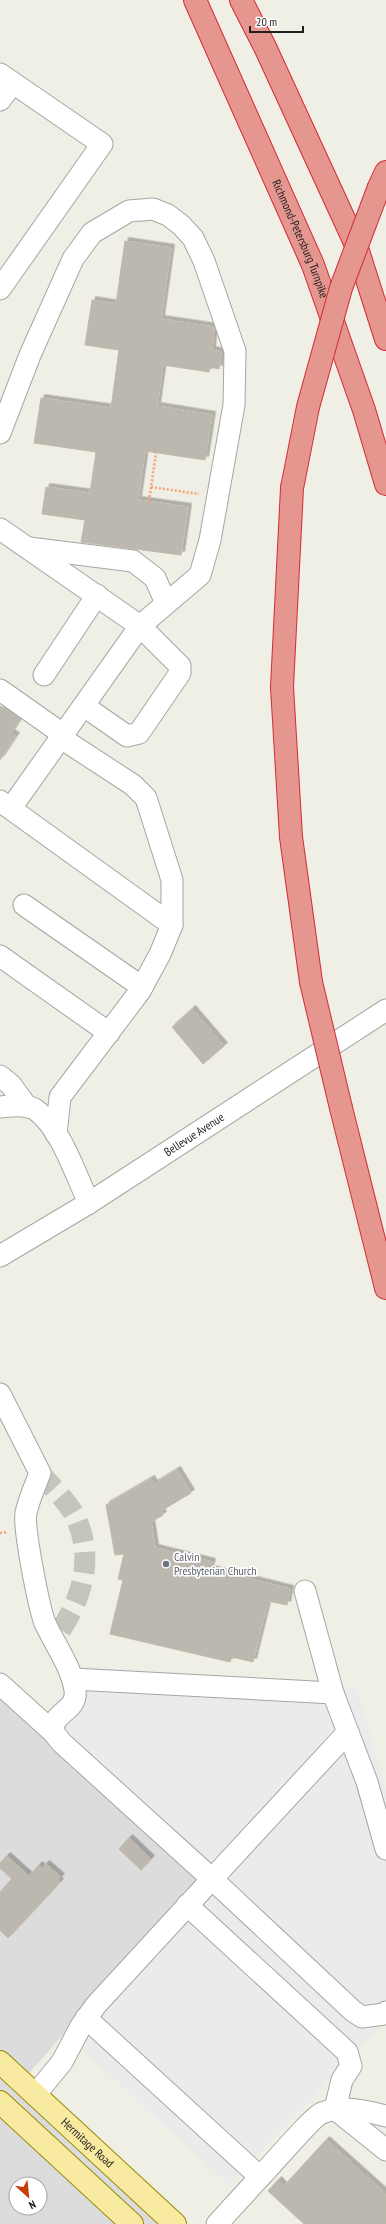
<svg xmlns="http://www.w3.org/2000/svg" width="386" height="2224" font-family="'PT Sans Narrow',sans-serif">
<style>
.residential{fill:#dddcdc;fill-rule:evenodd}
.parking{fill:#ebebeb}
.building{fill:#bcb8af;stroke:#c1b9a8;filter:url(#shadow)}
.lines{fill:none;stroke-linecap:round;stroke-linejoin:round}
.minor-tunnel{stroke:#c5c5bd;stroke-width:21;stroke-dasharray:21 10;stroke-linecap:butt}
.minor-casing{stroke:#a6a6a6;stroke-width:23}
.major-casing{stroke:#958b05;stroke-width:24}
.highway-casing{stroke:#d62a37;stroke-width:24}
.path{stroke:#f5a170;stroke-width:2.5;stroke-dasharray:2 2;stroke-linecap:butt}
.minor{stroke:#fff;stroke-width:21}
.major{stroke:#f9eaa1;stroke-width:22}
.highway{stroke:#e4968f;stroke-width:22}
.highway-bridge-casing{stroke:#d62a37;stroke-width:24;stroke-linecap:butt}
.highway-bridge{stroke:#e4968f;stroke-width:22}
.worship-dot{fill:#6b7280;stroke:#fff;stroke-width:1.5}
.labels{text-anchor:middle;stroke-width:3.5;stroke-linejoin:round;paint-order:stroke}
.street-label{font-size:12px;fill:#1f1f1f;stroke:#fff}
.worship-label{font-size:12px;fill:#5b616d;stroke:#fff;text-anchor:start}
</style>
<defs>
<filter id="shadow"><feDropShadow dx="3.5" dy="-3.5" stdDeviation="0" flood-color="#0004"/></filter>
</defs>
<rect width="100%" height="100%" fill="#efefe5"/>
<!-- residential -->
<path class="residential" d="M0,1674L214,1864L21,2082L175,2224H0ZM16,2184H40V2208H16Z"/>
<!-- parking -->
<path class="parking" d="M85,1666L357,1689L386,1790V2021L229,2185L65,2034L214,1864L46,1715Z"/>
<!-- building -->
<g class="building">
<path d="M125,241L171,248L161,319L214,327L212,350L221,352L219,369L210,367L209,372L163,365L157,406L212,415L205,460L145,451L138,500L188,507L181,555L81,542L85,520L42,514L46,487L90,493L96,452L34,443L41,398L111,408L119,350L85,345L92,300L116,304Z"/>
<path d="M0,706L20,719L11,733L16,736L0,760Z"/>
<path d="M192,1009L224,1046L203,1064L172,1027Z"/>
<path d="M177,1470L191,1493L161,1511L163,1515L151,1522L155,1548L212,1562L210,1569L290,1589L287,1605L268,1601L253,1662L232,1657L230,1662L110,1634L123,1580L118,1579L124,1554L115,1555L106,1505L151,1479L154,1484Z"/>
<path d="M129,1838L151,1859L141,1870L119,1849Z"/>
<path d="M7,1856L29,1876L39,1865L42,1868L46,1864L61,1877L58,1880L60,1882L8,1938L0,1930V1892L12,1879L0,1868V1863Z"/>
<path d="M326,2140L386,2194V2224H304L268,2191L278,2180L284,2186Z"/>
</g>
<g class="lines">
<!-- minor-tunnel -->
<path class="minor-tunnel" d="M40,1473C50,1485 68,1502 75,1516C96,1560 81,1602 54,1640"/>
<!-- minor casing -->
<g class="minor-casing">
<g id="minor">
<path d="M0,74L102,144L0,289"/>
<path d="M0,100L13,83"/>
<path d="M0,433L30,355L73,259L92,233L129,211L153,209L168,215L181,225L193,238L204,261L235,351L234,405L210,540L200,575L140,626L11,808"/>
<path d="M0,529L140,626L180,666V673L139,733L127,736L84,706"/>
<path d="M29,548L133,561L155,578L166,603"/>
<path d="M44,675L97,595"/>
<path d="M0,690L64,735"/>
<path d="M0,801L172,925"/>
<path d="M24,905L142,987"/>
<path d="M0,956L109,1033"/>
<path d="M0,1076L11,1085L27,1107"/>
<path d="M0,1107C11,1106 26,1103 36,1110C61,1128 76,1176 89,1203"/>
<path d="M56,1134L60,1097L140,991L160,954L172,925V880L146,798L133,785L61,738"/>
<path id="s1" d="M0,1256L89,1203L386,1010"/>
<path d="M0,1394L40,1473C35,1486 29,1499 26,1513C23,1527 39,1608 45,1623C55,1645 71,1666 75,1690C78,1712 52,1711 53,1732"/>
<path d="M305,1591L333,1693"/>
<path d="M73,1679L333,1693L367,1782L386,1849"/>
<path d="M0,1684L53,1732L62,1743L212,1879L96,2005L81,2026L62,2062L35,2095"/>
<path d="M348,1732L212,1879L353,2011L362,2017L384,2014L386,2012"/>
<path d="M187,1905L347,2052L351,2066L342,2080L335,2109"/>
<path d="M86,2018L260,2177L217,2224"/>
<path d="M335,2109L386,2150"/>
<path d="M260,2177C270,2167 313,2116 322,2113C342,2105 366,2111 386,2116"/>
</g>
</g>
<!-- major casing -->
<g class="major-casing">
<g id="major">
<path id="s2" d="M0,2062L175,2224"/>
<path d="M0,2102L132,2224"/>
</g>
</g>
<!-- highway casing -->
<g class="highway-casing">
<g id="highway">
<path id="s3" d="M195,0L313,265L364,410L386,484"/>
<path d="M241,0L265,47L356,245L386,339"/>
<path d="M379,187L386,172"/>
<path d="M292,488L282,687L291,837L311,982"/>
<path d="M341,1108L386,1288"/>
</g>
</g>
<!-- path -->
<g class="path">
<path d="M151,487L199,494"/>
<path d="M149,501L156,453"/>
<path d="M0,1533L7,1532"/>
</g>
<!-- minor -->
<use href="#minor" class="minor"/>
<!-- major -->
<use href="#major" class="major"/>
<!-- highway -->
<use href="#highway" class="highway"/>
<!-- highway-bridge casing -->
<g class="highway-bridge-casing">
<g id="highway-bridge">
<path d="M292,488L308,407L341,288L379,187"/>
<path d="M311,982L341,1108"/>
</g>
</g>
<!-- highway-bridge -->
<use href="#highway-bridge" class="highway-bridge"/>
</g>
<!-- markers -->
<circle class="worship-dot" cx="166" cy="1564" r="4"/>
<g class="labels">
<!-- street labels -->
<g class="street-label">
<text dy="4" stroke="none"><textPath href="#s3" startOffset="261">Richmond-Petersburg Turnpike</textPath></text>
<text dy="4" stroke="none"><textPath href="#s1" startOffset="229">Bellevue Avenue</textPath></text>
<text dy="4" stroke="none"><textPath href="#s2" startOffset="119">Hermitage Road</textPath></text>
</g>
<!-- worship labels -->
<g class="worship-label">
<text x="174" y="1561">Calvin<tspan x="174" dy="14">Presbyterian Church</tspan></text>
</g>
</g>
<!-- north arrow -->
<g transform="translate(28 2196) rotate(153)"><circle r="19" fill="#ffffff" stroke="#a5a5a5"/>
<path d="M0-3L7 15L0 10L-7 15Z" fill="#c73906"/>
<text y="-6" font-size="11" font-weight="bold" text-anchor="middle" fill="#1f1f1f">N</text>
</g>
<!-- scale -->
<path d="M250 26v6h53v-6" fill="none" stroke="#1f1f1f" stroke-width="2"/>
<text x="256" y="26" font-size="12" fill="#1f1f1f" stroke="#ffffff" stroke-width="3" paint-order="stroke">20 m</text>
</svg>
